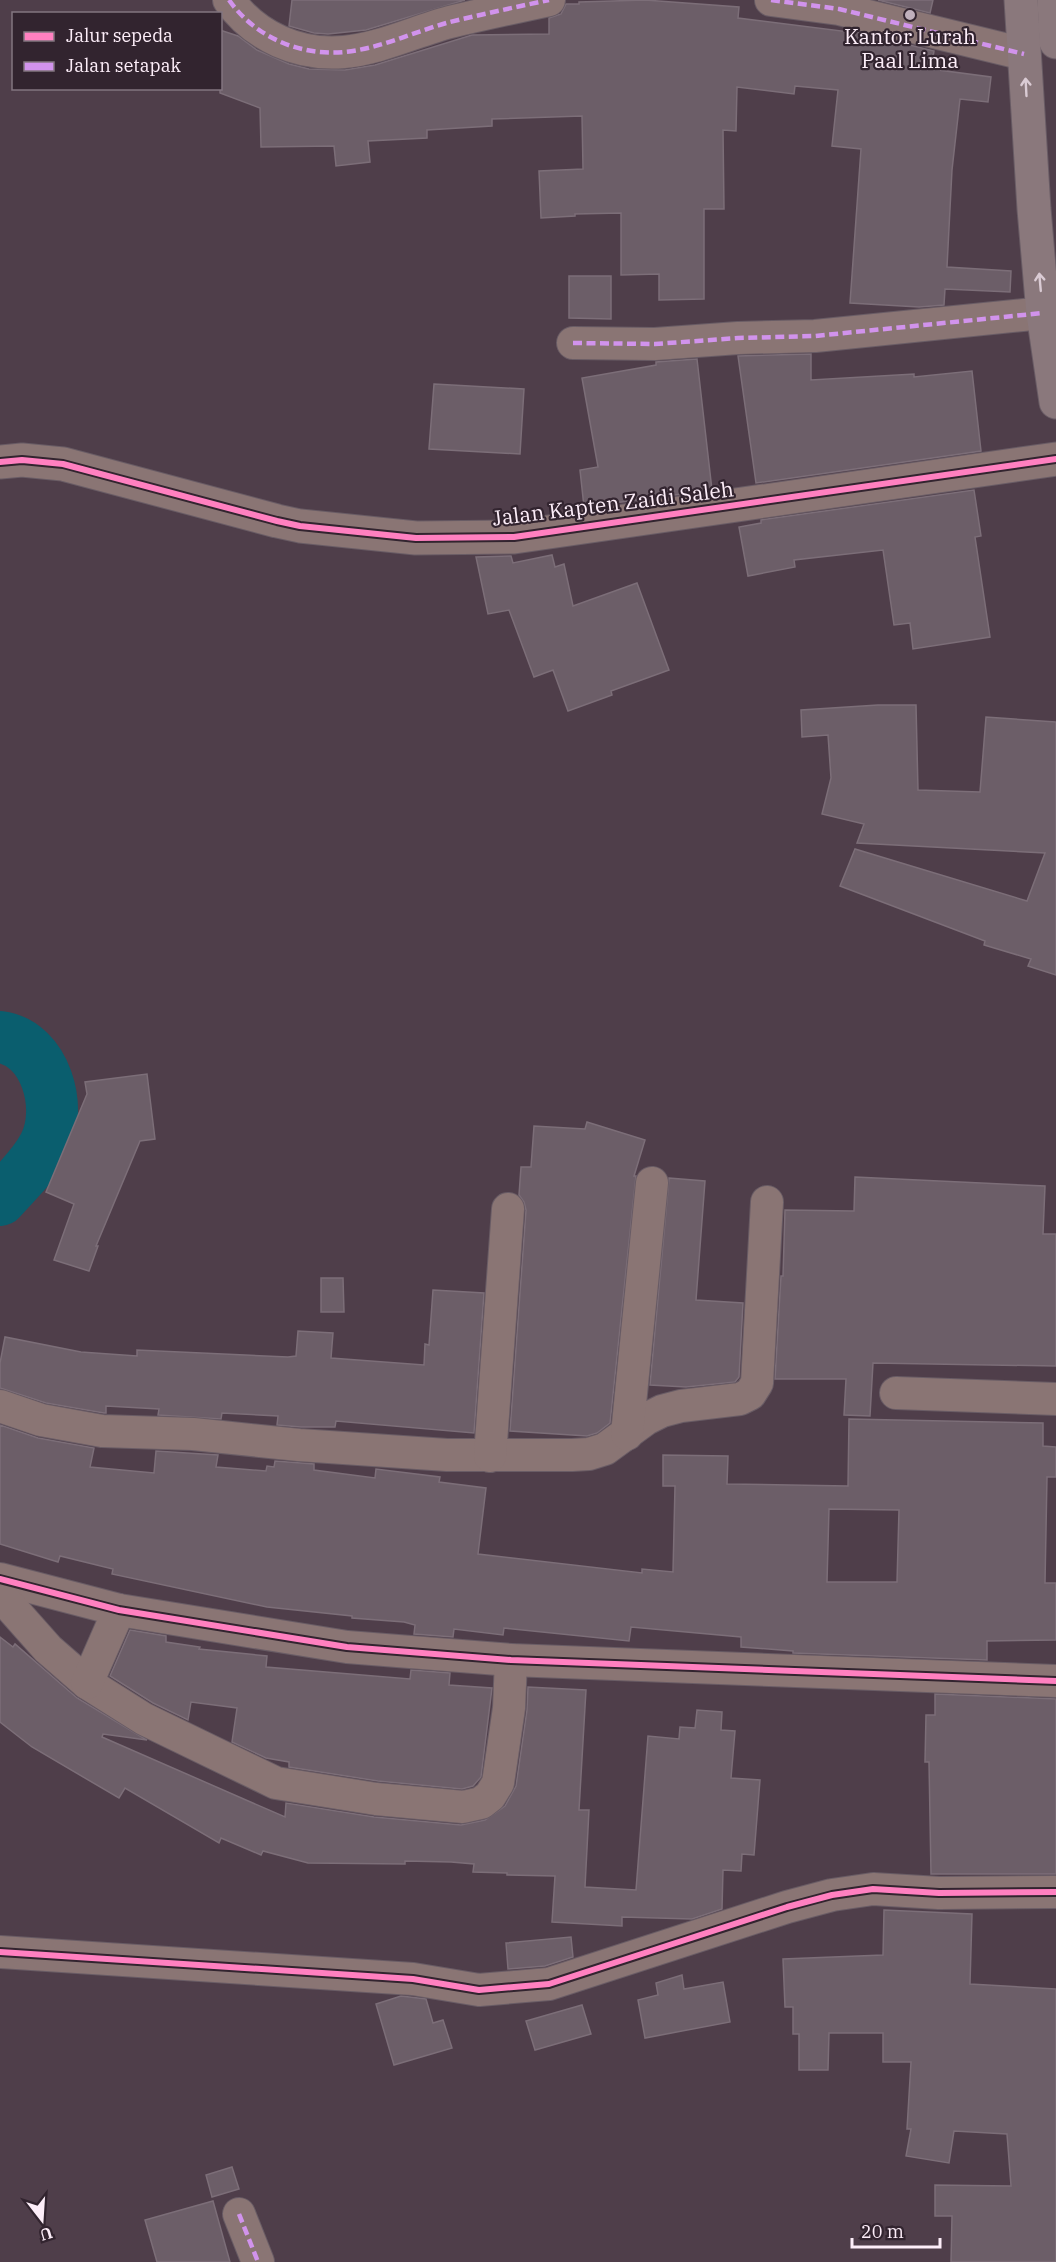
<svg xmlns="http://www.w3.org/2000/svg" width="1056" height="2262" font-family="'IBM Plex Serif',serif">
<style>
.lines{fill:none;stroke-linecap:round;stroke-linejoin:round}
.river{stroke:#0a5e6e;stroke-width:52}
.building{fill:#6c5e68;stroke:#7c6e78;stroke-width:1.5;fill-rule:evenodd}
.minor-casing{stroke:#695c65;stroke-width:34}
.tertiary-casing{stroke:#695c65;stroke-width:35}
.trunk-casing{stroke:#695c65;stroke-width:35}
.minor{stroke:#8a7574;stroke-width:32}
.tertiary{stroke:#8a7574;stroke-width:33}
.trunk{stroke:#8a787c;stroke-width:33}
.quiet{stroke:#d193ec;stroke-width:4.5;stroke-dasharray:9 4.5;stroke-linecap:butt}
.cycleway-casing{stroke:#32242f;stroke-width:10}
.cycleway{stroke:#ff80c0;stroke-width:6}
.oneway{stroke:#dacbd4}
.poi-dot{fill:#c0b0bc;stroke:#32242f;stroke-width:2}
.labels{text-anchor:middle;stroke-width:4.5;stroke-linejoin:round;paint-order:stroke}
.poi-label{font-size:21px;fill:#fdeef9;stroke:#32242f}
.street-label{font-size:21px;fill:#fdeef9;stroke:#32242f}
</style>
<rect width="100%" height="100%" fill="#4f3e4a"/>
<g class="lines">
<!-- river -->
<path class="river" d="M0,1037C46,1043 64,1109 44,1146C34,1166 15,1183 0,1200"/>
</g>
<!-- building -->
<g class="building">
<path d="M292,0H465L366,30L328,34L314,33L289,26Z"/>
<path d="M645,0L739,7L738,18L849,32V30L934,51L931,69L991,77L988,102L960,99L952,170L947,267L1011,271L1010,292L945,289L944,305L919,307L850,303L861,149L832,146L838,90L795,86L794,94L737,87L736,131L723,130L724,209H704V299L659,300V274L621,275V213L575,214V216L541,218L539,171L583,169L582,116L492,119V126L427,130V138L368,141L370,162L336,166L334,146L261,147L260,108L220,93V30L238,36L257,50L289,64L309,69L345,70L375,65L472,35L549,34V18L561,14L566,4H579V2Z"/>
<path d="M878,0H933L930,13Z"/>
<path d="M569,276H611V319L569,318Z"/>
<path d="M811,354V380L914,374V377L972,371L981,451L756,483L738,356Z"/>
<path d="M697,359L712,490L584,507L580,470L598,467L582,378L656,365V362Z"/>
<path d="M434,384L524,389L520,454L429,449Z"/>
<path d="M974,490L981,536L975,537L990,637L913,649L910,623L894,625L883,550L794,560L795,567L748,576L739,527L761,523V520Z"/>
<path d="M552,555L555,567L564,564L573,606L637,583L669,670L611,691L612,695L568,711L553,670L534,677L509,610L488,614L476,557L511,556L513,563Z"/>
<path d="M878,705H916L918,790L980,792L986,717L1056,722V975L1028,966L1031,959L984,945L985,941L840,886L855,849L1027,901L1045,853L857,843L864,824L822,814L831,778L828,735L802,737L801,710Z"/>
<path d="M147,1074L155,1139L140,1141L96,1246H98L89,1271L54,1260L74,1204L46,1192L87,1094L85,1082Z"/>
<path d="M587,1122L645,1140L634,1176H636L610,1423L597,1433L587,1436L510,1431L526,1210L524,1202L519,1195L521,1167H531L534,1126L585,1129Z"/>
<path d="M855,1177L1045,1186L1043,1234H1056V1366L873,1363L870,1416L844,1415L846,1379H775L781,1276H783L785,1210L854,1211Z"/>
<path d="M669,1178L705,1181L696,1300L743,1303L739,1377L735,1382L686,1387L650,1385Z"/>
<path d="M321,1278H343L344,1312H321Z"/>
<path d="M433,1290L484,1293L474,1433L336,1421L335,1427H301L277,1425L278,1416L222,1413L221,1419L158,1415L159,1409L106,1406V1413H104L46,1403L0,1388V1363L5,1337L81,1352L137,1356V1350L288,1357L296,1356L298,1331L333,1333L331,1358L424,1365L425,1344L429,1345Z"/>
<path d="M849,1419L1043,1423V1446L1056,1447V1477H1047L1045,1583H1056V1640L987,1641V1660L793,1653V1651L741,1647V1637L631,1627L629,1641L504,1628L503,1635L454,1629L453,1637L414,1634L415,1625L404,1622L352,1618V1616L267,1607L112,1574L113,1569L60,1556L58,1562L0,1544V1425L38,1438L94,1448L90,1467L154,1473L156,1451L218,1455L216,1467L266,1471L267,1466L274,1467L275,1461L314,1464V1470L375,1478L376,1469L440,1477L439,1482L486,1488L478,1554L642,1573V1569L673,1572L675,1486H663V1455L728,1456L727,1484L848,1486ZM829,1509L899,1510L897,1582H827Z"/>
<path d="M130,1630L166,1636V1642L200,1647L199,1649L267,1656L266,1667L410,1679L411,1670L450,1673L449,1685L492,1688L481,1777L473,1786L462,1789L378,1781L289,1767V1762L266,1758L232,1742L237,1708L191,1702L188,1720L153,1703L110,1676Z"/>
<path d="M0,1637L13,1647L15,1644L77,1698L147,1740L103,1734L102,1737L285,1817L286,1803L374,1817L461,1825L485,1820L505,1806L516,1786L527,1710L528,1687L586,1690L579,1810H589L585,1887L636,1890L648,1736L679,1739L680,1727L695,1728L697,1710L722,1712L721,1730L735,1731L731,1778L760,1780L754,1855L742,1854L741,1871L723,1870L722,1909L692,1919L622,1917V1926L552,1922L555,1876L507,1875V1873L473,1872L474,1864L451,1862L405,1861V1864L308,1863L263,1851L261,1855L221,1838L219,1843L125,1788L119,1798L32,1747L0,1722Z"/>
<path d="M935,1694L1056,1699V1874H931L929,1762H925L926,1715H935Z"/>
<path d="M884,1910L972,1914L970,1984L1056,1989V2262H951L952,2216H935V2185L1011,2186L1007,2134L954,2131L949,2163L906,2156L911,2129H907L911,2062H883V2033H829L828,2070H799V2034H793V2007H785L783,1959L883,1955Z"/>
<path d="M571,1937L573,1957L545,1966L508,1969L506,1943Z"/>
<path d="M682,1975L684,1989L723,1982L730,2022L645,2038L638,2000L658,1995L656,1983Z"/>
<path d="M401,1996L426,1999L433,2023L443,2020L452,2048L394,2065L376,2004Z"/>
<path d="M582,2005L591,2034L535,2050L526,2021Z"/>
<path d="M232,2167L239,2189L212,2197L206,2175Z"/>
<path d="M213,2201L230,2262H157L145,2220Z"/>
</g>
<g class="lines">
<!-- minor casing -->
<g class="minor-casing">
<g id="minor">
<path d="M229,0C255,37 299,56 344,52C379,49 416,31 450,22C483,14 516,7 549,0"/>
<path d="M771,0L839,9L1024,54"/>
<path d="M573,343L655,344L738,338L815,336L1043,313"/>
<path d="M896,1393L1056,1399"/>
<path d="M0,1406L41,1420L102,1431L193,1434L299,1445L447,1455H572L589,1454L605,1449L646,1419L662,1411L681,1406L740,1399L750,1394L757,1383L767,1202"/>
<path d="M627,1434L652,1183"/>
<path d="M490,1456L508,1209"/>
<path d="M0,1579L119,1610L347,1647L511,1660L1056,1681"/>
<path d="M0,1595L48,1649L87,1683L144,1719L276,1783L376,1799L463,1807L481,1803L490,1796L498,1783L509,1708L511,1660"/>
<path d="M87,1683L119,1610"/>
<path d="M0,1952L413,1979L479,1990L549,1984L787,1907L832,1895L873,1889L939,1893L1056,1892"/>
<path d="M239,2214L258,2262"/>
</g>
</g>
<!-- tertiary casing -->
<g class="tertiary-casing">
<path id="tertiary" d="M0,462L22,460L63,464L277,521L300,526L416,538L514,537L1056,459"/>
</g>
<!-- trunk casing -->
<g class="trunk-casing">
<g id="trunk">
<path d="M1021,0L1034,209L1043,313L1056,402"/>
<path d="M1054,0L1056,42"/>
</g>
</g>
<!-- minor -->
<use href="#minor" class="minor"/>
<!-- tertiary -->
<use href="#tertiary" class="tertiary"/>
<!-- trunk -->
<use href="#trunk" class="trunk"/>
<!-- quiet -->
<g class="quiet">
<path d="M229,0C255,37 299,56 344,52C379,49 416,31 450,22C483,14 516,7 549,0"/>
<path d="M771,0L839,9L1024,54"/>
<path d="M573,343L655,344L738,338L815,336L1043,313"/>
<path d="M239,2214L258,2262"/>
</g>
<!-- cycleway casing -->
<g class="cycleway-casing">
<g id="cycleway">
<path d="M0,462L22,460L63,464L277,521L300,526L416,538L514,537L1056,459"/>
<path d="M0,1579L119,1610L347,1647L511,1660L1056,1681"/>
<path d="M0,1952L413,1979L479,1990L549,1984L787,1907L832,1895L873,1889L939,1893L1056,1892"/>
</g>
</g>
<!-- cycleway -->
<use href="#cycleway" class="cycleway"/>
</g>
<!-- one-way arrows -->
<defs><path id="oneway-shaft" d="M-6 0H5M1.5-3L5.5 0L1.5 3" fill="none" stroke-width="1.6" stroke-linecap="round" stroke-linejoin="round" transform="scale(1.5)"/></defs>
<g class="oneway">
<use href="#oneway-shaft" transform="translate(1026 87) rotate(-93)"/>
<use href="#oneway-shaft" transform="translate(1040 282) rotate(-95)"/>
</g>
<!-- markers -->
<circle class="poi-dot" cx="910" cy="15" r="6"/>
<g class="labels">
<!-- poi labels -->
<g class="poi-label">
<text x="910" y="44">Kantor Lurah<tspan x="910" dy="24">Paal Lima</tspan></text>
</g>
<!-- street labels -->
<g class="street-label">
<text transform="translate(613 504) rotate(-7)" y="7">Jalan Kapten Zaidi Saleh</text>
</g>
</g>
<!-- legend -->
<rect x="12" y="12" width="210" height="78" fill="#32242f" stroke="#837580" stroke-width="1.5"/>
<rect x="24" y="32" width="30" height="9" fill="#ff80c0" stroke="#837580" stroke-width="1.5"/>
<text x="66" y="42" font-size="18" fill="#fdeef9">Jalur sepeda</text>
<rect x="24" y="62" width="30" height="9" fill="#d193ec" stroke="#837580" stroke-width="1.5"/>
<text x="66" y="72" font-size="18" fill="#fdeef9">Jalan setapak</text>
<!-- north arrow -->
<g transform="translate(42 2220) rotate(163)" stroke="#32242f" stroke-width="4.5" paint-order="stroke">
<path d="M0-4.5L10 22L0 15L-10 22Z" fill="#fdeef9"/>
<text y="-9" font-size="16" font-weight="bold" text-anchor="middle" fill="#fdeef9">U</text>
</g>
<!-- scale -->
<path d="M852 2238v9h88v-9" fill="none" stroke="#fdeef9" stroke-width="3"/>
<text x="861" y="2238" font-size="18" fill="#fdeef9" stroke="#32242f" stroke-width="4.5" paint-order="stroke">20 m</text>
</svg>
